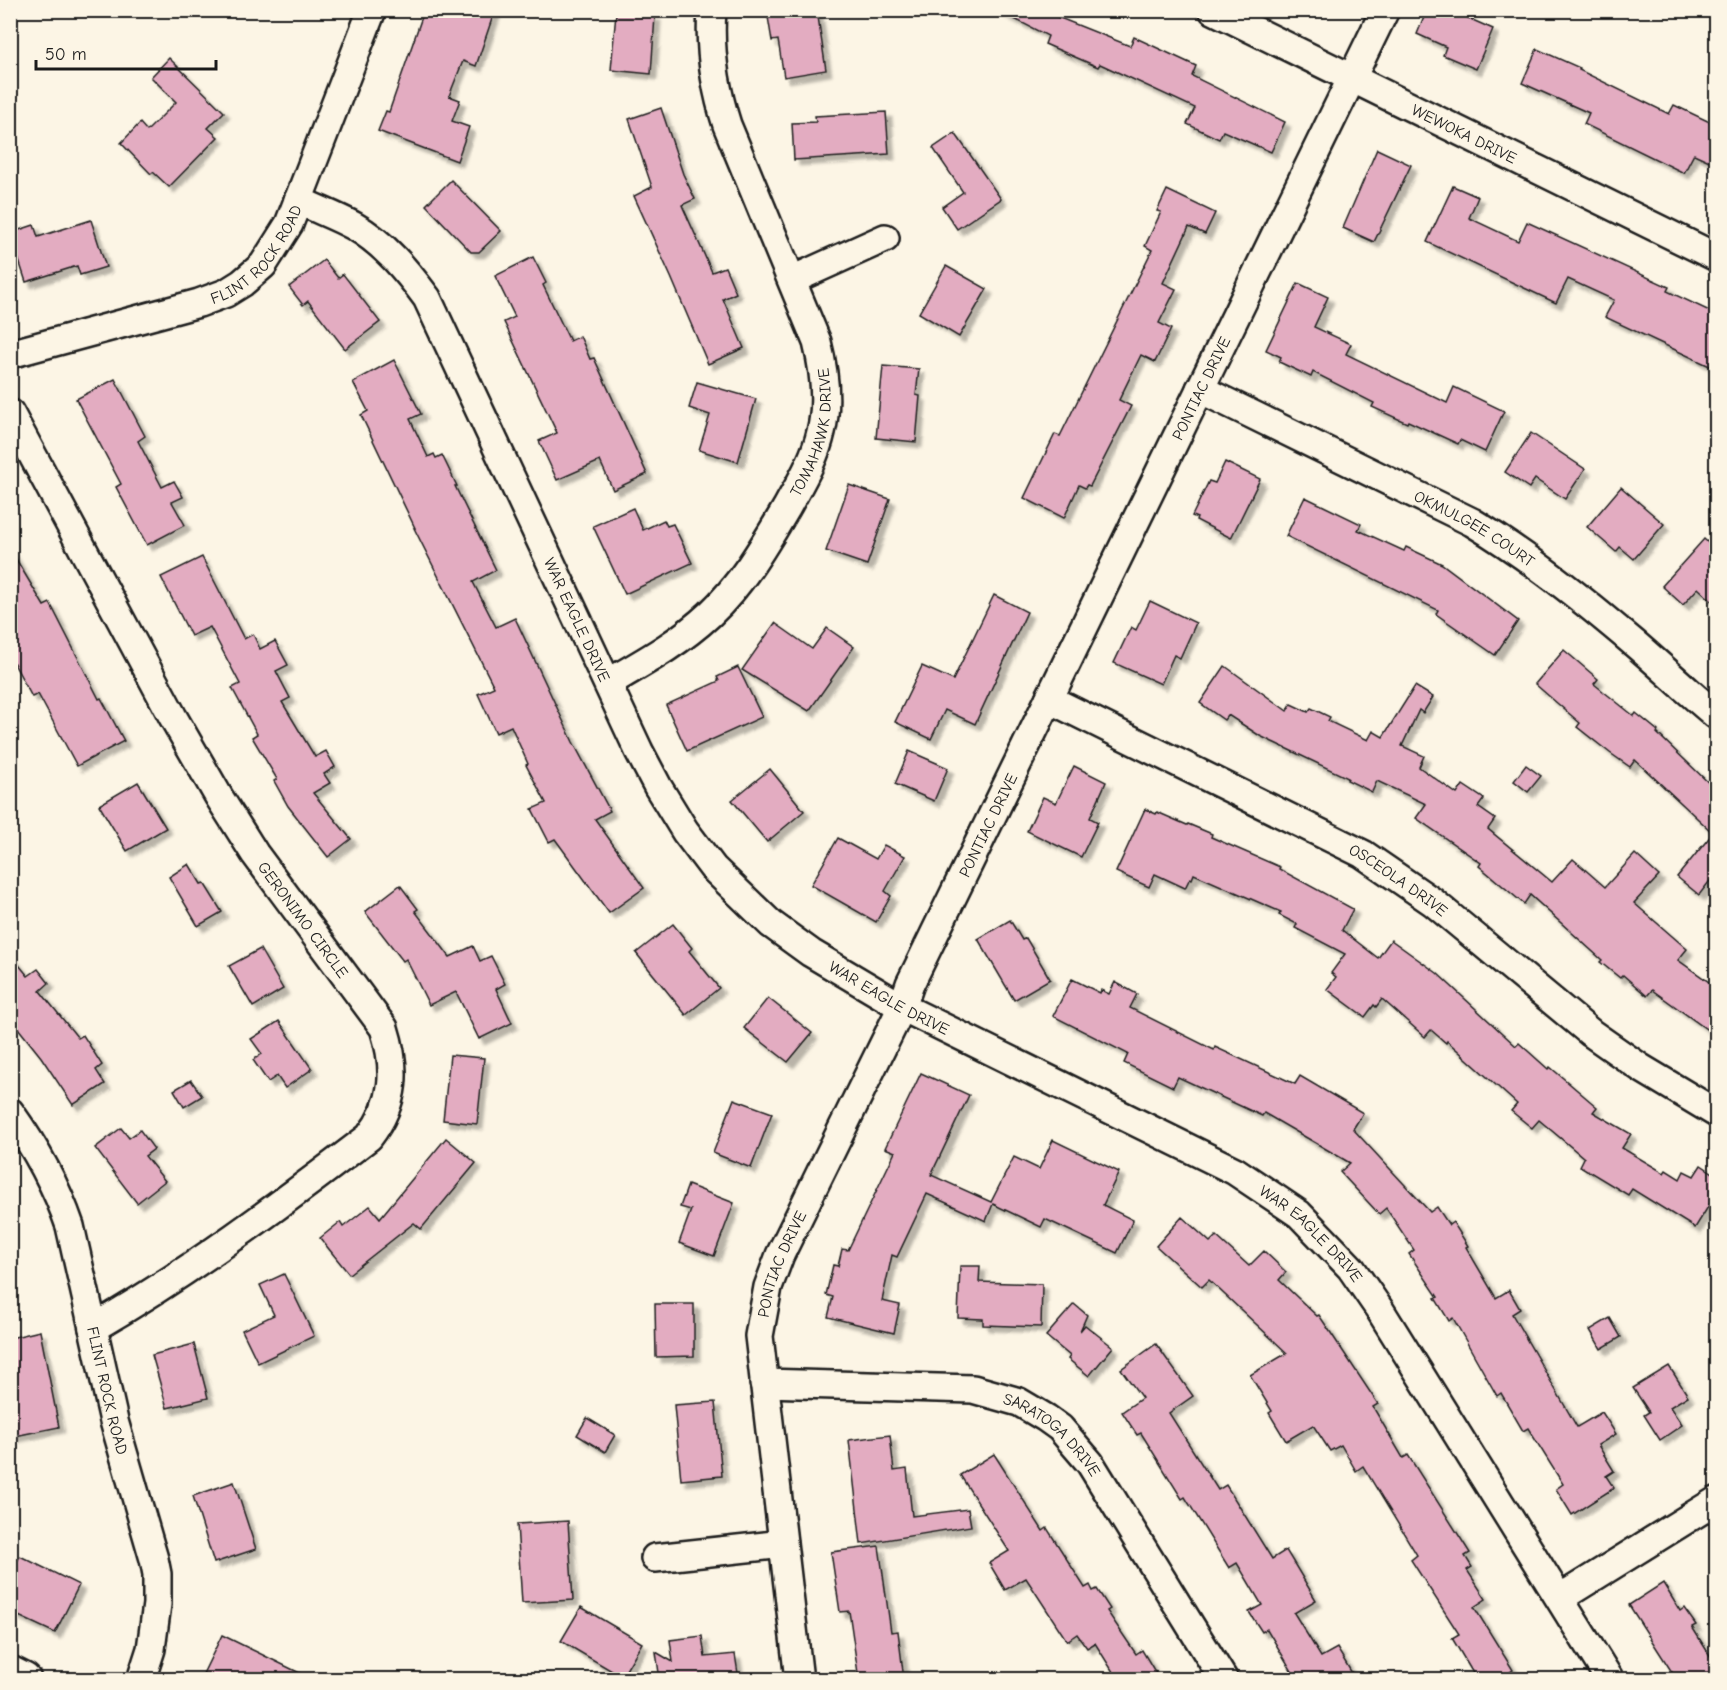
<svg xmlns="http://www.w3.org/2000/svg" width="1727" height="1690" font-family="'Comic Neue',sans-serif">
<style>
.building{fill:#e3acc1;stroke:#1c1c1c;stroke-width:1.5;filter:url(#shadow)}
.lines{fill:none;stroke-linecap:round;stroke-linejoin:round}
.minor-casing{stroke:#1c1c1c;stroke-width:32}
.tertiary-casing{stroke:#1c1c1c;stroke-width:38}
.minor{stroke:#fcf5e5;stroke-width:27}
.tertiary{stroke:#fcf5e5;stroke-width:33}
.labels{text-anchor:middle;stroke-width:4.5;stroke-linejoin:round;paint-order:stroke}
.street-label{font-size:16px;fill:#1c1c1c;stroke:#fcf5e5}
</style>
<defs>
<filter id="shadow"><feDropShadow dx="5.5" dy="5.5" stdDeviation="1.5" flood-color="#0004"/></filter>
</defs>
<rect width="100%" height="100%" fill="#fcf5e5"/>
<filter id="ink" filterUnits="userSpaceOnUse"><feTurbulence type="fractalNoise" baseFrequency=".0167" numOctaves="2"/><feDisplacementMap in="SourceGraphic" scale="12" xChannelSelector="R" yChannelSelector="G"/><feConvolveMatrix kernelMatrix="1 2 1 2 8 2 1 2 1" color-interpolation-filters="sRGB"/></filter>
<g filter="url(#ink)">
<!-- building -->
<g class="building">
<path d="M450,10H495L476,66L463,61L449,96L460,100L452,121L469,127L457,161L378,131L386,111L389,112L424,11L447,19Z"/>
<path d="M817,10L826,70L784,77L778,40L772,41L768,17Z"/>
<path d="M997,10H1040L1130,46L1134,37L1196,66L1192,76L1285,122L1271,152L1223,131L1219,139L1187,124L1195,108L1100,64L1098,67L1045,44L1048,36Z"/>
<path d="M1427,10H1450L1493,29L1476,69L1443,55L1446,47L1417,34Z"/>
<path d="M616,13L655,16L651,74L611,70Z"/>
<path d="M1537,49L1580,68L1579,70L1669,114L1674,105L1716,125V164L1694,154L1684,173L1584,124L1589,113L1522,83Z"/>
<path d="M169,58L224,112L208,128L218,137L169,187L153,172L151,174L121,143L140,123L147,131L176,102L151,77Z"/>
<path d="M661,108L683,174L695,199L682,205L712,272L725,267L736,293L723,299L744,348L708,364L671,277L634,196L652,187L629,119Z"/>
<path d="M886,112L889,154L794,160L792,123L816,122L815,116Z"/>
<path d="M955,133L1001,199L957,229L942,207L963,192L933,148Z"/>
<path d="M1377,149L1411,165L1374,242L1343,228Z"/>
<path d="M451,180L501,231L479,252H471L426,205Z"/>
<path d="M1453,186L1478,197L1469,218L1518,241L1527,222L1669,287L1667,291L1716,314V369L1605,317L1614,300L1568,279L1556,303L1427,242Z"/>
<path d="M1167,190L1215,213L1205,234L1189,227L1163,283L1176,289L1159,323L1171,329L1155,362L1141,355L1119,400L1131,406L1090,486L1087,485L1085,488L1079,485L1064,518L1024,498L1055,434L1060,436L1152,250L1145,246L1161,212L1157,211Z"/>
<path d="M91,220L106,267L80,275L77,266L26,282L10,233L34,225L38,237Z"/>
<path d="M533,257L546,283L543,285L570,341L580,336L590,359L594,358L647,474L613,490L600,461L557,480L539,441L557,433L504,322L515,317L495,276Z"/>
<path d="M324,260L338,278L343,274L380,322L345,349L308,301L303,305L289,287Z"/>
<path d="M946,266L987,289L959,337L919,313Z"/>
<path d="M1298,283L1328,297L1314,327L1351,344L1346,354L1447,403L1454,387L1504,411L1485,452L1460,440L1458,444L1408,421L1407,423L1372,407L1374,403L1313,372L1311,377L1279,362L1281,357L1266,350Z"/>
<path d="M394,360L421,414L410,419L428,457L434,454L436,458L442,455L457,486H455L496,570L473,582L496,627L515,618L573,742L610,811L595,819L644,888L609,913L555,839L549,842L532,809L546,803L526,765L528,764L511,726L496,733L478,694L494,687L414,528H415L361,415L368,411L353,382Z"/>
<path d="M883,366L919,369L916,395L920,396L916,442L876,438Z"/>
<path d="M115,379L145,436L138,441L162,487L174,481L183,497L172,502L185,525L147,545L116,487L121,484L76,399Z"/>
<path d="M697,382L756,399L738,462L699,450L710,415L689,408Z"/>
<path d="M1531,433L1585,469L1565,499L1535,479L1529,488L1505,472Z"/>
<path d="M1225,462L1260,479L1231,538L1196,520L1197,518L1192,516L1209,481L1215,483Z"/>
<path d="M849,485L890,499L867,565L826,551Z"/>
<path d="M1621,487L1664,524L1634,559L1620,547L1616,552L1587,527Z"/>
<path d="M1305,497L1361,524L1358,530L1404,551L1406,547L1442,564L1518,621L1495,655L1436,614L1438,610L1286,536Z"/>
<path d="M633,508L643,530L664,520L667,526L673,524L692,563L625,594L593,526Z"/>
<path d="M1704,539L1716,550V605L1698,588L1683,605L1662,586Z"/>
<path d="M10,549L44,606L50,603L99,699L101,698L124,741L77,766L38,694L32,697L10,656Z"/>
<path d="M202,557L244,639L253,634L260,649L275,641L288,665L276,671L290,698L282,702L315,757L326,751L335,767L324,774L330,783L313,793L351,839L328,857L288,806L274,781L277,779L252,737L257,734L232,688L240,684L210,627L191,636L161,577Z"/>
<path d="M994,595L1027,612L975,724L945,710L931,739L895,722L922,666L953,680Z"/>
<path d="M1150,601L1196,623L1180,658L1174,655L1161,684L1114,663L1131,627L1136,630Z"/>
<path d="M775,623L812,649L827,628L854,647L809,711L742,670Z"/>
<path d="M1564,650L1598,679L1594,684L1634,716L1636,713L1658,731L1657,733L1716,790V873L1699,895L1677,877L1713,833L1635,760L1630,767L1610,753L1577,727L1580,723L1535,684Z"/>
<path d="M1225,666L1287,711L1291,704L1308,712L1311,708L1330,717L1328,721L1368,740L1373,731L1383,737L1415,686L1433,697L1423,713L1419,710L1402,746L1424,756L1419,767L1457,794L1463,785L1484,799L1478,807L1495,819L1488,829L1552,882L1573,859L1605,887L1635,854L1659,876L1634,903L1687,949L1678,960L1716,987V1036L1652,990L1647,996L1623,975L1620,978L1600,962L1602,960L1530,895L1524,904L1479,866L1481,863L1416,818L1426,804L1377,781L1372,792L1347,780L1348,778L1260,736L1228,715L1224,720L1200,703Z"/>
<path d="M738,667L762,717L687,751L666,705L719,681L717,677Z"/>
<path d="M909,751L948,768L934,801L895,784Z"/>
<path d="M1526,765L1541,776L1528,792L1514,781Z"/>
<path d="M1074,766L1106,782L1090,818L1098,822L1081,857L1027,831L1043,797L1056,803Z"/>
<path d="M770,769L804,811L767,842L732,800Z"/>
<path d="M138,782L166,828L127,851L99,805Z"/>
<path d="M1145,809L1156,814L1157,812L1187,825L1188,824L1212,834L1211,837L1280,867L1279,869L1353,909L1342,930L1378,958L1391,940L1437,973L1516,1046L1519,1043L1548,1069L1550,1067L1597,1107L1593,1112L1631,1134L1622,1148L1664,1173L1666,1170L1680,1179L1684,1171L1694,1176L1701,1165L1716,1175V1194L1695,1228L1632,1189L1628,1195L1580,1166L1584,1158L1539,1120L1532,1128L1511,1111L1517,1104L1447,1041L1446,1043L1431,1030L1425,1037L1382,999L1376,1007L1374,1005L1365,1017L1327,989L1336,977L1331,973L1345,954L1295,928L1297,924L1279,915L1281,912L1194,874L1192,879L1190,878L1185,888L1155,874L1149,887L1116,872Z"/>
<path d="M838,838L876,859L884,845L905,856L885,891L891,896L876,922L811,885Z"/>
<path d="M189,864L201,884L204,883L222,912L198,926L169,877Z"/>
<path d="M400,885L418,909L415,911L450,957L473,946L480,961L491,956L505,984L496,989L512,1023L479,1039L456,992L429,1005L406,959L403,961L365,912Z"/>
<path d="M1010,920L1022,940L1026,938L1050,979L1014,1000L978,939Z"/>
<path d="M673,924L692,948L689,951L719,988L686,1015L636,953Z"/>
<path d="M260,949L283,989L253,1007L229,966Z"/>
<path d="M10,954L28,976L38,969L49,983L40,991L78,1038L83,1035L102,1065L96,1070L105,1084L73,1105L41,1057L10,1018Z"/>
<path d="M1072,979L1100,993L1101,990L1109,994L1115,982L1137,994L1130,1008L1214,1050L1215,1047L1295,1084L1300,1076L1363,1113L1353,1129L1430,1212L1437,1207L1449,1225L1453,1222L1468,1246L1466,1247L1496,1298L1509,1290L1520,1309L1512,1314L1577,1427L1602,1412L1616,1434L1598,1445L1614,1471L1606,1476L1614,1488L1572,1515L1556,1489L1563,1484L1528,1428L1523,1431L1501,1393L1497,1396L1453,1318L1449,1321L1435,1298L1438,1297L1409,1254L1414,1250L1386,1208L1379,1214L1340,1172L1350,1163L1264,1113L1262,1116L1178,1077L1173,1087L1124,1063L1128,1054L1053,1016Z"/>
<path d="M768,998L812,1033L788,1062L744,1028Z"/>
<path d="M279,1021L312,1069L285,1088L277,1076L268,1082L253,1060L262,1054L251,1039Z"/>
<path d="M450,1055L484,1058L477,1124L443,1120Z"/>
<path d="M921,1073L969,1095L931,1175L991,1202L1014,1157L1039,1169L1053,1140L1119,1172L1103,1205L1133,1220L1117,1253L1045,1219L1041,1227L993,1204L986,1221L927,1194L897,1257L892,1255L882,1301L900,1305L894,1333L828,1317L833,1297L826,1295L833,1265L838,1266L842,1249L848,1250L895,1152L885,1148Z"/>
<path d="M191,1080L202,1096L184,1107L174,1090Z"/>
<path d="M734,1099L772,1113L751,1168L713,1153Z"/>
<path d="M121,1128L129,1138L140,1130L154,1149L145,1156L165,1181L137,1203L95,1148Z"/>
<path d="M446,1138L476,1163L421,1229L414,1223L349,1274L320,1238L340,1222L343,1227L370,1206L380,1218Z"/>
<path d="M688,1185L734,1203L714,1256L679,1243L691,1210L680,1207Z"/>
<path d="M1182,1217L1210,1242L1216,1236L1249,1266L1264,1251L1286,1272L1279,1280L1317,1316L1319,1315L1378,1404L1373,1407L1403,1458L1408,1455L1470,1553L1465,1556L1472,1567L1467,1570L1486,1599L1474,1607L1513,1670L1498,1680H1477L1452,1638L1459,1634L1411,1560L1417,1555L1363,1466L1356,1471L1341,1445L1330,1451L1313,1425L1286,1441L1269,1413L1272,1411L1250,1375L1287,1353L1209,1280L1202,1287L1156,1246Z"/>
<path d="M960,1266H980L979,1282L1042,1284L1041,1327L983,1325V1319L958,1318Z"/>
<path d="M284,1274L314,1336L258,1363L242,1330L274,1315L260,1285Z"/>
<path d="M655,1304H694V1356L656,1357Z"/>
<path d="M1074,1304L1087,1315L1080,1331L1085,1325L1113,1347L1089,1376L1068,1359L1070,1356L1046,1336Z"/>
<path d="M1610,1318L1621,1337L1601,1349L1590,1330Z"/>
<path d="M40,1331L59,1427L10,1437V1338Z"/>
<path d="M194,1344L208,1398L167,1408L152,1355Z"/>
<path d="M1156,1344L1193,1396L1169,1413L1218,1490L1226,1485L1272,1559L1286,1550L1316,1600L1294,1613L1321,1657L1337,1648L1356,1680H1297L1267,1629L1262,1632L1249,1612L1262,1605L1237,1563L1229,1568L1185,1497L1182,1499L1141,1433L1137,1435L1122,1412L1142,1398L1121,1369Z"/>
<path d="M1669,1366L1688,1396L1670,1407L1682,1425L1660,1440L1644,1415L1649,1412L1633,1388Z"/>
<path d="M715,1402L722,1476L681,1480L674,1405Z"/>
<path d="M587,1418L615,1435L605,1452L577,1435Z"/>
<path d="M890,1435L894,1471L907,1469L912,1516L968,1509L971,1526L861,1544L849,1440Z"/>
<path d="M994,1454L1043,1531L1047,1528L1085,1588L1090,1585L1093,1591L1097,1589L1110,1609L1107,1611L1136,1654L1142,1650L1160,1680H1118L1095,1643L1087,1648L1077,1634L1067,1641L1026,1578L1005,1590L989,1563L1009,1551L960,1475Z"/>
<path d="M234,1482L256,1549L214,1563L193,1496Z"/>
<path d="M568,1521L573,1600L522,1603L517,1524Z"/>
<path d="M879,1546L891,1632L898,1631L904,1680H859L849,1611L840,1612L831,1552Z"/>
<path d="M20,1556L79,1585L55,1633L10,1612V1575Z"/>
<path d="M1663,1583L1680,1611L1684,1608L1696,1625L1692,1627L1716,1665V1680H1677L1629,1605Z"/>
<path d="M581,1607L642,1643L622,1677L561,1641Z"/>
<path d="M222,1635L314,1680H200Z"/>
<path d="M702,1636L705,1657L735,1654L739,1680H660L656,1652L673,1662L670,1640Z"/>
</g>
<g class="lines">
<!-- minor casing -->
<g class="minor-casing">
<g id="minor">
<path id="s1" d="M1213,10L1716,257"/>
<path id="s2" d="M298,200C316,209 336,216 354,226C384,243 407,271 427,298L639,751L658,787L685,831L713,868L771,924L811,953L902,1007L1235,1171L1299,1214L1351,1268L1380,1310L1610,1680"/>
<path d="M792,280L885,238"/>
<path id="s3" d="M10,354L199,303L226,293L242,283L263,265L289,224L372,10"/>
<path id="s4" d="M1200,389L1472,522C1530,557 1582,599 1634,643C1661,666 1688,692 1716,715"/>
<path id="s5" d="M10,413L173,717L219,797L255,854L384,1028C397,1069 396,1102 369,1137C280,1205 190,1272 93,1328"/>
<path id="s6" d="M608,683C644,662 679,643 710,614C742,584 765,544 787,507C800,483 815,459 821,432C828,404 824,370 817,342L727,125C715,88 709,50 712,10"/>
<path id="s7" d="M1049,699L1363,854L1433,902L1591,1033L1641,1068L1716,1113"/>
<path id="s8" d="M10,1112C35,1147 56,1185 70,1226L114,1421L154,1559L157,1574V1604L151,1649L141,1680"/>
<path id="s9" d="M764,1383L973,1389L1019,1402L1046,1418L1060,1428L1090,1463L1224,1680"/>
<path d="M655,1558L783,1544"/>
<path d="M1560,1598L1716,1501"/>
<path id="s10" d="M799,1680L759,1336L768,1287L780,1255L902,1007L910,984L1385,10"/>
</g>
</g>
<!-- tertiary casing -->
<g class="tertiary-casing">
<path id="tertiary" d="M10,1673L24,1680"/>
</g>
<!-- minor -->
<use href="#minor" class="minor"/>
<!-- tertiary -->
<use href="#tertiary" class="tertiary"/>
</g>
</g>
<g class="labels">
<!-- street labels -->
<g class="street-label">
<text dy="6" stroke="none"><textPath href="#s1" startOffset="280">WEWOKA DRIVE</textPath></text>
<text dy="6" stroke="none"><textPath href="#s3" startOffset="274">FLINT ROCK ROAD</textPath></text>
<text dy="6" stroke="none"><textPath href="#s10" startOffset="1394">PONTIAC DRIVE</textPath></text>
<text dy="6" stroke="none"><textPath href="#s6" startOffset="336">TOMAHAWK DRIVE</textPath></text>
<text dy="6" stroke="none"><textPath href="#s4" startOffset="308">OKMULGEE COURT</textPath></text>
<text dy="6" stroke="none"><textPath href="#s2" startOffset="520">WAR EAGLE DRIVE</textPath></text>
<text dy="6" stroke="none"><textPath href="#s10" startOffset="908">PONTIAC DRIVE</textPath></text>
<text dy="6" stroke="none"><textPath href="#s7" startOffset="394">OSCEOLA DRIVE</textPath></text>
<text dy="6" stroke="none"><textPath href="#s5" startOffset="586">GERONIMO CIRCLE</textPath></text>
<text dy="6" stroke="none"><textPath href="#s2" startOffset="1024">WAR EAGLE DRIVE</textPath></text>
<text dy="6" stroke="none"><textPath href="#s2" startOffset="1510">WAR EAGLE DRIVE</textPath></text>
<text dy="6" stroke="none"><textPath href="#s10" startOffset="422">PONTIAC DRIVE</textPath></text>
<text dy="6" stroke="none"><textPath href="#s8" startOffset="298">FLINT ROCK ROAD</textPath></text>
<text dy="6" stroke="none"><textPath href="#s9" startOffset="303">SARATOGA DRIVE</textPath></text>
</g>
</g>
<!-- margin -->
<rect width="1727" height="1690" fill="none" stroke="#fcf5e5" stroke-width="36"/>
<rect x="18" y="18" width="1691" height="1654" fill="none" stroke="#1c1c1c" stroke-width="2" filter="url(#ink)"/>
<!-- scale -->
<path d="M36 60v9h180v-9" fill="none" stroke="#1c1c1c" stroke-width="3"/>
<text x="45" y="60" font-size="18" fill="#1c1c1c" stroke="#fcf5e5" stroke-width="4.5" paint-order="stroke">50 m</text>
</svg>
